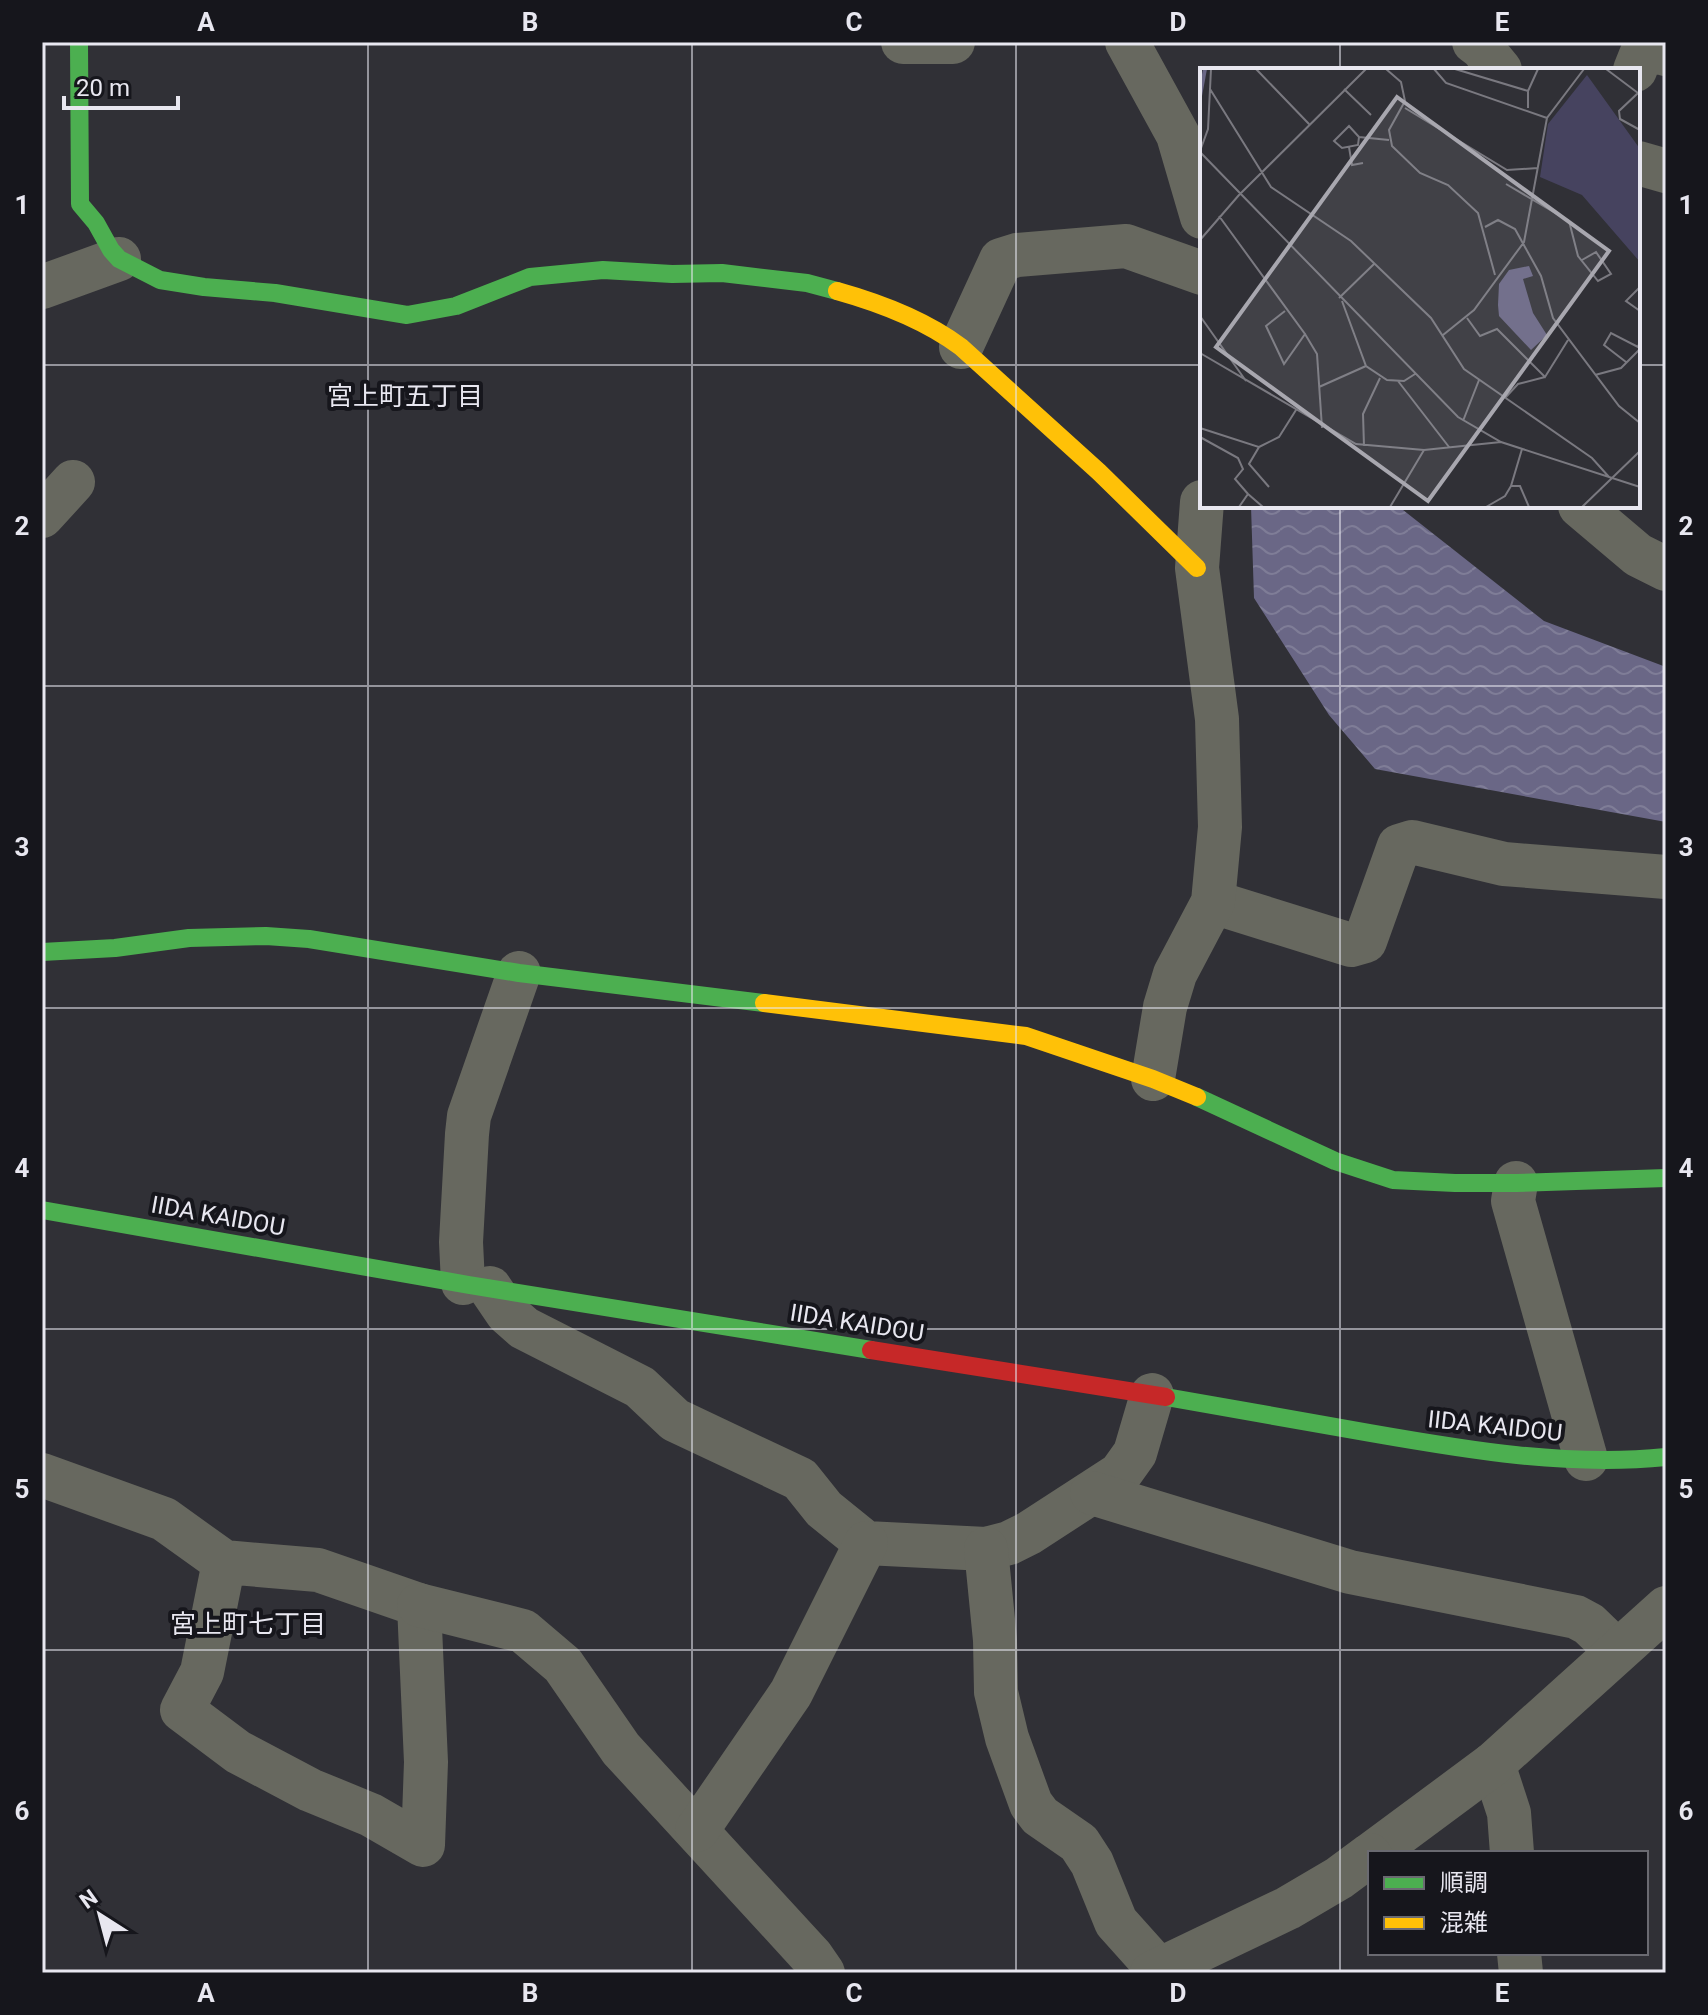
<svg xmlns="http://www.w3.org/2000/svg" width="1708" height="2015" font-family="Roboto,'Noto Sans JP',sans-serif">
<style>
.water{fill:url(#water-waves)}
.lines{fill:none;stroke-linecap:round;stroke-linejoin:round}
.street{stroke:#67685f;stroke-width:44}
.fast{stroke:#4caf50;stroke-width:18}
.slow{stroke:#ffc107;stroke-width:18}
.jam{stroke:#c62828;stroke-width:18}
.grid{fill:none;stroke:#e8e7f0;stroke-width:2;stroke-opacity:0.55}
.labels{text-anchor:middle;stroke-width:8;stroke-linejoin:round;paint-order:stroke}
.street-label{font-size:24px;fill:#e8e7f0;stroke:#16161c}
.neighbourhood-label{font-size:26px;fill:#e8e7f0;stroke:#16161c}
.inset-river{fill:none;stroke:#6a6786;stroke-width:4}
.inset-road{fill:none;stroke:#7a7980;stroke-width:2}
.view{fill:#a8a7af;fill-opacity:0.15;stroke:#a8a7af;stroke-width:4}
.inset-edge{fill:none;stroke:#e8e7f0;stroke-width:4}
.neatline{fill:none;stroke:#e8e7f0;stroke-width:3}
.grid-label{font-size:26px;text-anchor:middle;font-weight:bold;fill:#e8e7f0}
</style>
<defs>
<pattern id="water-waves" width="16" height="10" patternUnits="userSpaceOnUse" patternTransform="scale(2)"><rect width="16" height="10" fill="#6a6786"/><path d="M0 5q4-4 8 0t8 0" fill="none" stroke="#7f7d97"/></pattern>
</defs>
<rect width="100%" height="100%" fill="#303036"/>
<!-- water -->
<path class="water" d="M1251,506H1398L1544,621L1666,667V822L1375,769L1329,715L1254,598Z"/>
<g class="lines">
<!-- street -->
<g class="street">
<path d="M903,42H953"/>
<path d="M1127,42L1178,135L1202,217"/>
<path d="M1474,42L1482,48L1500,70"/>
<path d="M1635,70L1641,55L1659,52L1666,54"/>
<path d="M1638,163L1666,171"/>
<path d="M42,287L119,259"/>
<path d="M961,347L1001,260L1017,255L1126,246L1202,273"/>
<path d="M1580,506L1638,555L1666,569"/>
<path d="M42,516L73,482"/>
<path d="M1213,902L1351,945L1365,941L1399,846L1412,842L1504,864L1666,877"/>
<path d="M1153,1079L1165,1007L1175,974L1213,902L1220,827L1217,719L1197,568L1202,502"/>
<path d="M1516,1183L1513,1201L1586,1459"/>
<path d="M463,1283L461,1242L467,1134L469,1116L519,973"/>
<path d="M490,1288L507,1313L524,1328L640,1387L675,1420L800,1479L824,1509L866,1543L986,1549L1009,1543L1029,1533L1120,1474L1135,1453L1152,1395"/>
<path d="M42,1475L164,1519L224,1562L318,1570L419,1605L426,1762L423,1845L371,1815L310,1790L238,1752L182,1710L202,1672L224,1562"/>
<path d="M1092,1493L1350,1572L1576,1617L1589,1624L1617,1651"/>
<path d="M986,1549L995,1640L996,1692L1007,1738L1031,1804L1040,1816L1079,1843L1092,1863L1116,1922L1159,1970"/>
<path d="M419,1605L523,1631L563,1665L621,1749L812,1957L823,1973"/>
<path d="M1493,1764L1509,1813L1512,1853"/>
<path d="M697,1830L791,1693L866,1543"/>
<path d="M1373,1853L1493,1764L1666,1608"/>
<path d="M1519,1953L1521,1973"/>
<path d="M1152,1973L1288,1908L1339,1878L1370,1855"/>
</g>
<!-- fast -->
<g class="fast">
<path d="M79,42L80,204L96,223L111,250L119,259L160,280L204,287L275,293L407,315L456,306L530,277L603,270L672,274L722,273L807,283L837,291"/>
<path d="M42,952L115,948L189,938L266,936L309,939L519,973L764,1003"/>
<path d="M1197,1097L1335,1161L1393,1180L1455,1183H1516L1666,1178"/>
<path d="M42,1210L469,1285L871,1350"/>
<path d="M1166,1397C1234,1409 1302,1421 1370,1433C1467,1450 1567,1467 1666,1457"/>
</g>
<!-- slow -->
<g class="slow">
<path d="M837,291C880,303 925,320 961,347L1099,472L1197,568"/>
<path d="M764,1003L1026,1036L1153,1079L1197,1097"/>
</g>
<!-- jam -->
<path class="jam" d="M871,1350L1166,1397"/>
</g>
<!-- grid -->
<path class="grid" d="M368,42V1973M692,42V1973M1016,42V1973M1340,42V70M42,365H1202M1638,365H1666M1340,506V1973M42,686H1666M42,1008H1666M42,1329H1666M42,1650H1666"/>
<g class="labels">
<!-- street labels -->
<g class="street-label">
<text transform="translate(218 1216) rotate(10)" y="8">IIDA KAIDOU</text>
<text transform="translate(857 1323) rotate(9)" y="8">IIDA KAIDOU</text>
<text transform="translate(1495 1426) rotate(6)" y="8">IIDA KAIDOU</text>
</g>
<!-- neighbourhood labels -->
<g class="neighbourhood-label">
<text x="405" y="405">宮上町五丁目</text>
<text x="248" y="1633">宮上町七丁目</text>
</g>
</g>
<!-- overview -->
<g transform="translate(1200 68)">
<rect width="440" height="440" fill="#303036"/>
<path d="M387,7L440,81V194L382,127L340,109L348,56Z" fill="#46435f"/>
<path d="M329,198L333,208L323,211L333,245L347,267L331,282L299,248L298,237L299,216L309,202Z" fill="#6a6786"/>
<path class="inset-river" d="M0,28L5,1"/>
<path class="inset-road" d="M56,1L109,56M186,1L201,14L205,33L189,62L192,78L220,105L248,117L278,145L295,207M234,1L246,15L347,50M255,1L328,23M406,1L438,25L419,43L420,51L440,62M10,21L71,119L151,173L231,250L264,301L392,390L409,409M144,21L171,47M205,40L307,102L338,100M328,40V23L338,1M159,69L158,77L142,80L134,73L149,58L159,69L189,72M149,79L152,97L163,95M0,83L8,61L11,1M0,84L258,349L301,374L440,419M306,116L369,153L378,188L398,213L411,206L396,184L382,192M39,127L166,1M19,148L105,266L84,296L66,258L85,243M285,159L298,152L315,161L341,208L353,250L419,338L440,355M0,172L39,127M440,219L426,233L440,243M139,230L174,196M142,233L166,298L187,312L204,313L215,306M0,248L46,313M267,250L280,268L297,261L345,309L368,272M105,266L117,286L122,360M243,267L274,242L324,174L347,50L384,1M0,285L156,376L224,382L301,374M426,294L404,277L411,265L438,279L440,273M395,307L421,300L440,281M198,313L249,379M119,319L166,298M305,330L318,316L345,309M263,353L279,312M0,360L59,379L49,396L69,419M0,369L38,390L43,401L35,411L48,426M164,378L163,346L180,310M59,379L79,369L96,342M322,381L311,418H320L329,439M39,439L48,426L63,439M190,439L224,382M286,439L305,428L311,418M382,439L440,383"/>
<path class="view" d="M197,29L409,183L228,433L16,279Z"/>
<rect width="440" height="440" class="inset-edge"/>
</g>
<!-- border -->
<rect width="1708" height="2015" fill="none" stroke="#16161c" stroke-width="88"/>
<!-- legend -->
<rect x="1368" y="1851" width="280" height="104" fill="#16161c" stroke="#6a6a71" stroke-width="2"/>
<rect x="1384" y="1877" width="40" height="12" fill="#4caf50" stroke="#6a6a71" stroke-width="2"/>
<text x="1440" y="1891" font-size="24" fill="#e8e7f0">順調</text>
<rect x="1384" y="1917" width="40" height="12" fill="#ffc107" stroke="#6a6a71" stroke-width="2"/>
<text x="1440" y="1931" font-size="24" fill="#e8e7f0">混雑</text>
<!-- north arrow -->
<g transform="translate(100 1915) rotate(324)" stroke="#16161c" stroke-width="6" paint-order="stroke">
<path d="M0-6L14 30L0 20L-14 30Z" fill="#e8e7f0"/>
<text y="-12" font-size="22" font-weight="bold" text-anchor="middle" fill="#e8e7f0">N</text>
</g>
<!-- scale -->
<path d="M64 96v12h114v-12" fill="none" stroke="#e8e7f0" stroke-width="4"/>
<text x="76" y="96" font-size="24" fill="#e8e7f0" stroke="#16161c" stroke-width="6" paint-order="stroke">20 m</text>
<rect x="44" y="44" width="1620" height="1927" class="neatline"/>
<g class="grid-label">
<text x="206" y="31">A</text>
<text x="530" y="31">B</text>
<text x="854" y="31">C</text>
<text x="1178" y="31">D</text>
<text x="1502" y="31">E</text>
<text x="22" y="214">1</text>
<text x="1686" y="214">1</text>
<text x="22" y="535">2</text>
<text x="1686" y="535">2</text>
<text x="22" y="856">3</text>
<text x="1686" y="856">3</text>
<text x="22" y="1177">4</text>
<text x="1686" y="1177">4</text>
<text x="22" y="1498">5</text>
<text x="1686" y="1498">5</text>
<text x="22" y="1820">6</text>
<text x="1686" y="1820">6</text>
<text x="206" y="2002">A</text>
<text x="530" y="2002">B</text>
<text x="854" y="2002">C</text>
<text x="1178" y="2002">D</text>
<text x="1502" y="2002">E</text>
</g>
</svg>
